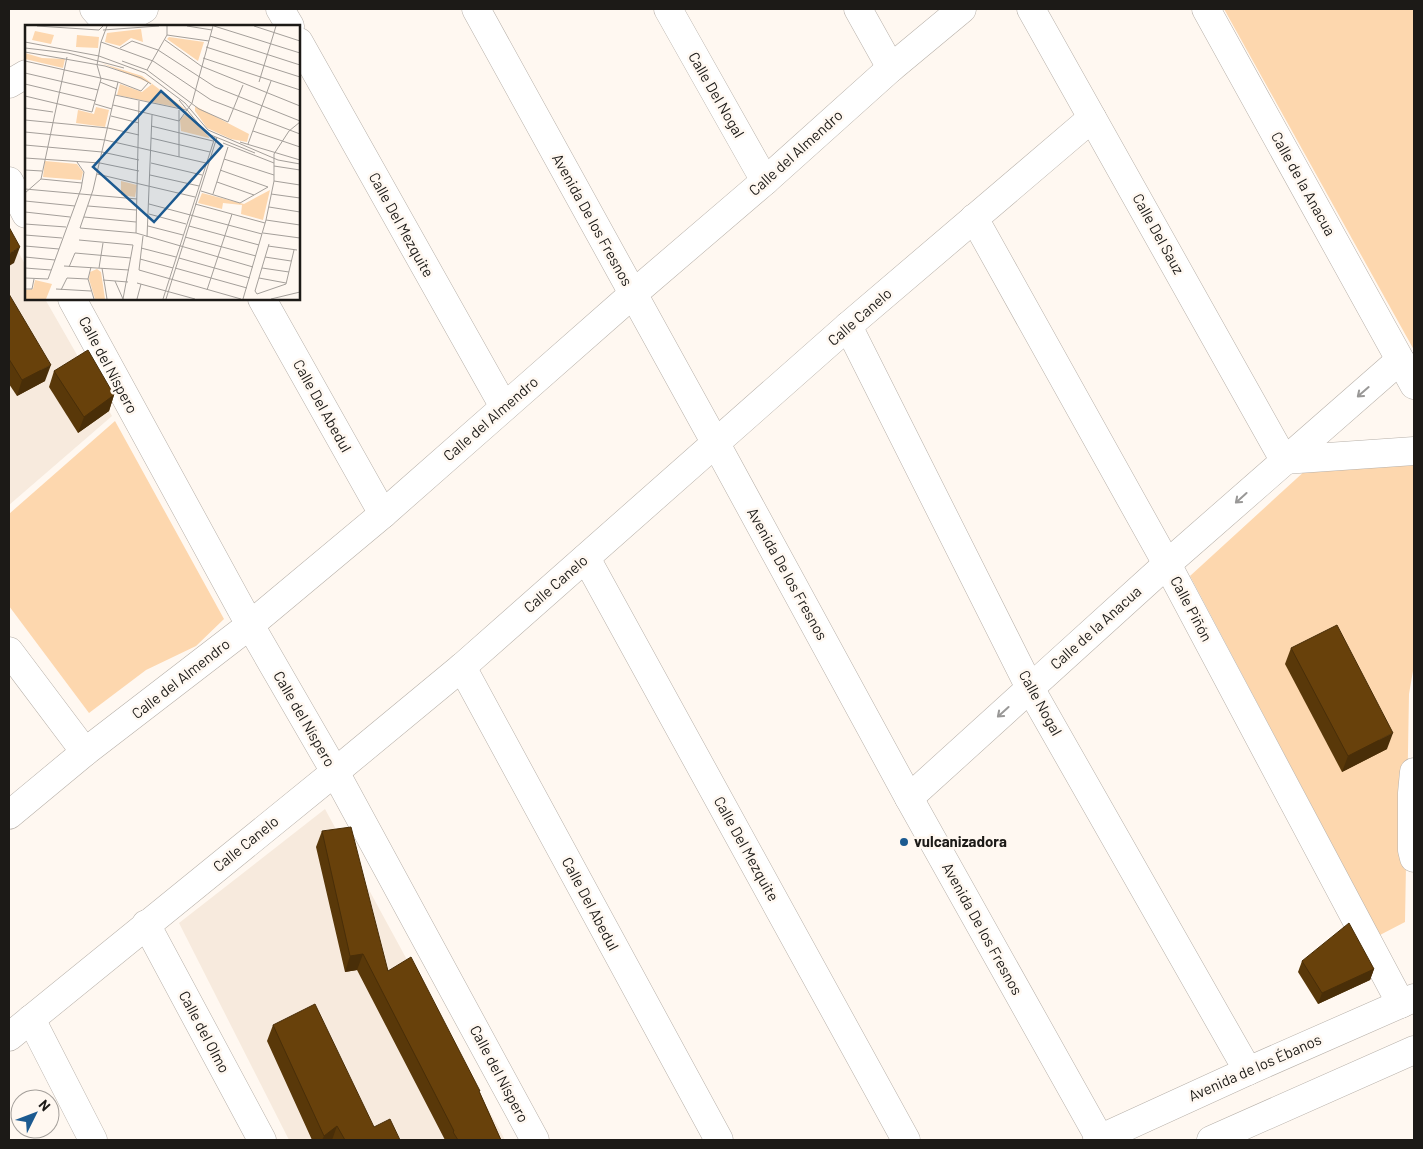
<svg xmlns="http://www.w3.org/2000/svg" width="1423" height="1149" font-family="Barlow,sans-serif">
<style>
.built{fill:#f7eadd}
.green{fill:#fdd7ae}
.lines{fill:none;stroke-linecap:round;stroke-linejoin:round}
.street-casing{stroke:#b7b0a9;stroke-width:29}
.secondary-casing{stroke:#b7b0a9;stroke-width:29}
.street{stroke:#fff;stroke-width:28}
.secondary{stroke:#fff;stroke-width:28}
.wall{fill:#593809}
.shaded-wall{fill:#492e08}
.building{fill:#68410b;stroke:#492e08}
.oneway{stroke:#999897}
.poi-dot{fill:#1c5a90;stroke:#fff8f1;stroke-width:2}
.labels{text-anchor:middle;stroke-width:5;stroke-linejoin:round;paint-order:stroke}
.street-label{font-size:15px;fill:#1c1a17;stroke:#fff8f1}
.poi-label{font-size:15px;font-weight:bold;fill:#1c1a17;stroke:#fff8f1;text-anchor:start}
.inset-road{fill:none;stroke:#a49f9a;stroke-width:1}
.view{fill:#1c5a90;fill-opacity:0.15;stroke:#1c5a90;stroke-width:2.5}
.inset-edge{fill:none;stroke:#1c1a17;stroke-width:2.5}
</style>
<rect width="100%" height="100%" fill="#fff8f1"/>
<!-- built -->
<g class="built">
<path d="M9,235L26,266V299H45L112,416L9,505Z"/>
<path d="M325,809L505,1140H289L179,923Z"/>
</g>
<!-- green -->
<g class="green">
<path d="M1224,9H1414V350Z"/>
<path d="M115,421L224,619L196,646L146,670L89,713L9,606V514Z"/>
<path d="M1414,462V665L1409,694L1405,922L1380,935L1190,576L1307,469Z"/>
</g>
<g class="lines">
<!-- street casing -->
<g class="street-casing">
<g id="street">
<path d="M94,9L109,26"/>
<path d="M280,9L290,26"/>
<path d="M668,9L765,181"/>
<path d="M858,9L891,68"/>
<path d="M1031,9L1284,460L1414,451"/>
<path d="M1206,9L1414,385"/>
<path d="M113,26L144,9"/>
<path d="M299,42L504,407"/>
<path d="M9,84L26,74"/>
<path d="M9,181L26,214"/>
<path d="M974,218L1167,564L1401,1004"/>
<path d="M72,299L250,625L335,772L535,1140"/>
<path d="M262,299L383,514"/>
<path d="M848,326L1030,688L1248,1071"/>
<path d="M586,558L906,1140"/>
<path d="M9,651L85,752"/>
<path d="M462,667L719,1140"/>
<path d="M909,798L1167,564L1400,360"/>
<path d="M9,815L85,752L250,625L383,514L633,294L765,181L891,68L962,9"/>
<path d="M146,924L262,1140"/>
<path d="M31,1019L93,1140"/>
<path d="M9,1037L335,772L462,667L848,326L1092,118"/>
<path d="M1211,1140L1414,1050"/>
</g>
</g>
<!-- secondary casing -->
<g class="secondary-casing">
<g id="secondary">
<path d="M476,9L715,442L909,798L1100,1139"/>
<path d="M1414,772L1412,793V850L1414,858"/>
<path d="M1097,1140L1248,1071L1414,998"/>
</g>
</g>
<!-- street -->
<use href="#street" class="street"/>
<!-- secondary -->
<use href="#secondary" class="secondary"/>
</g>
<!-- wall -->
<g class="wall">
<path d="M9,294L45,381L17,396L9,384Z"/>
<path d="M54,371L114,395L109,411L78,433L49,387Z"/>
<path d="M1291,648L1387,749L1342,772L1285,664Z"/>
<path d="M322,831L388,971L480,1093L501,1140H445L357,970L345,972L316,847Z"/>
<path d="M1302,961L1374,969L1370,980L1318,1004L1298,972Z"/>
<path d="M273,1025L374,1127L400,1140H312L267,1041Z"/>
</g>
<!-- shaded-wall -->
<g class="shaded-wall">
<path d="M20,247L14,263L9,266V254Z"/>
<path d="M51,365L45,381L17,396L22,380Z"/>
<path d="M114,395L109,411L78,433L84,417Z"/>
<path d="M1393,733L1387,749L1342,772L1348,756Z"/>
<path d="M363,954L357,970L345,972L350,956Z"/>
<path d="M1374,969L1370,980L1318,1004L1322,993Z"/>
<path d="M337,1126L332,1140H322L324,1136Z"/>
</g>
<!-- building -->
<g class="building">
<path d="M9,227L20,247L9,254Z"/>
<path d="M9,294L51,365L22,380L9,359Z"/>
<path d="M88,350L114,395L84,417L54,371Z"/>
<path d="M1337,625L1393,733L1348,756L1291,648Z"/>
<path d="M351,827L388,971L411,957L480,1091H479L501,1140H458L453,1132L454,1131L363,954L350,956L322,831Z"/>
<path d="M1349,923L1374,969L1322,993L1302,961Z"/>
<path d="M315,1004L374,1127L390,1119L400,1140H345L337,1126L324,1136L273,1025Z"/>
</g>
<!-- one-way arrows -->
<defs><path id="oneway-shaft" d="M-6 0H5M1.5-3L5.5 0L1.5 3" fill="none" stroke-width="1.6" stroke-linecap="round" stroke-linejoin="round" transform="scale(1.25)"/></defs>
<g class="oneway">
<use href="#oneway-shaft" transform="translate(1363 392) rotate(139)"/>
<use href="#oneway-shaft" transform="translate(1241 498) rotate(138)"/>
<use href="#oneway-shaft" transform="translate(1003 712) rotate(138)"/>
</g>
<!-- markers -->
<circle class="poi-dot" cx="904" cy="842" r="5"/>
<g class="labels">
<!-- street labels -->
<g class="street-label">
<text transform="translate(716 95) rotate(60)" y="5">Calle Del Nogal</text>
<text transform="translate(796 153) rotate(-42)" y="5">Calle del Almendro</text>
<text transform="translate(1303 184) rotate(61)" y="5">Calle de la Anacua</text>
<text transform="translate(592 220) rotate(61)" y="5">Avenida De los Fresnos</text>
<text transform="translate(401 225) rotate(61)" y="5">Calle Del Mezquite</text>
<text transform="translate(1158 234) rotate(61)" y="5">Calle Del Sauz</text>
<text transform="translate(860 317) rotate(-41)" y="5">Calle Canelo</text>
<text transform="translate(108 365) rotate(62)" y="5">Calle del Níspero</text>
<text transform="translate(322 406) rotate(61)" y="5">Calle Del Abedul</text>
<text transform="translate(491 419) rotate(-41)" y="5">Calle del Almendro</text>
<text transform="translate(787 574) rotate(61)" y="5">Avenida De los Fresnos</text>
<text transform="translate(556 584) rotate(-41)" y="5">Calle Canelo</text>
<text transform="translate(1191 609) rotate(62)" y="5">Calle Piñón</text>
<text transform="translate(1096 628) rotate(-42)" y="5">Calle de la Anacua</text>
<text transform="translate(181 679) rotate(-38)" y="5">Calle del Almendro</text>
<text transform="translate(1040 703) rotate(61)" y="5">Calle Nogal</text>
<text transform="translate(304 719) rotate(60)" y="5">Calle del Níspero</text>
<text transform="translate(246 844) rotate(-39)" y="5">Calle Canelo</text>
<text transform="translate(746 849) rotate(61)" y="5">Calle Del Mezquite</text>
<text transform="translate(590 904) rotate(62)" y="5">Calle Del Abedul</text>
<text transform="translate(982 929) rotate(61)" y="5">Avenida De los Fresnos</text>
<text transform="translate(204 1032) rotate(62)" y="5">Calle del Olmo</text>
<text transform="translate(1255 1068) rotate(-24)" y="5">Avenida de los Ébanos</text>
<text transform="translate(499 1074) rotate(62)" y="5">Calle del Níspero</text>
</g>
<!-- poi labels -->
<g class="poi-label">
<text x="914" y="847">vulcanizadora</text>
</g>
</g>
<!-- overview -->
<g transform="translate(25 25)">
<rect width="275" height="275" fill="#fff8f1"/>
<path d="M116,4L118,17L106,13L95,21L80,17L82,8ZM10,6L29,10L26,19L7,15ZM52,10L74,12L73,23L51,22ZM144,12L179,17L173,36L142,14ZM0,28L17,33L40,34L38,43L0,34ZM76,38L117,51L160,84L92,70L95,59L117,67L127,59ZM170,81L224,109L222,117L206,114L182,103L170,86ZM71,82L84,85L80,102L51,98L53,85L69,89ZM162,87L184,112V113L156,106L155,95ZM20,136L52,139L58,147L56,155L18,152ZM96,156L112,160L110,172L96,170ZM245,165L238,195L216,189L217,180L198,178L197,184L173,178L177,168L219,179ZM72,244L76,247L80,274H70L64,254L65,247ZM10,255L27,259L21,274H0V265L8,264Z" fill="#fdd7ae"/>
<path class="inset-road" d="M12,1L74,5L78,1M162,1L187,5M189,1L275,28M229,1L275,16M78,5L134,1M142,10L184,16M185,11L275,40M140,15L176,41L275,81M0,17L74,31L120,48L160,78L183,105L253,135L275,139M76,17L128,36L186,75L275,109M181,22L275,52M0,23L43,28L99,43M95,23L107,16L133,25L190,62L275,96M0,27L80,41L116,53L126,59M178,33L275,65M0,36L93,57L116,66L123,58M97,36L122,45L174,84L203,97L218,60M122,45L142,10V1M0,48L73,65M75,57L92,64M93,57L68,165L55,203L111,208L228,242M234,57L251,1M0,59L71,76M90,70L161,85M0,71L67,87L76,54L72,40L76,17L82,1M154,75L181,108L230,128M70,79L87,84M88,80L154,96L167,78L188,1M0,83L28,87M86,91L114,98M0,95L83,103L114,110M126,101L188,116M228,106L275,122M0,107L80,115L181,138M126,113L185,127M215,117L275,135M198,118L249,138M223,119L246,56M0,120L77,127L114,135M154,132V85M0,133L75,138L114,146M199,134L249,150M126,138L177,150M249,141L275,145M0,145L17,146M195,145L243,162M72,149L170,172M125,150L174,161M16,154L57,158M249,156L275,160M192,157L229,170M0,164L112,174M176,166L215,178L243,162M0,168L16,154L42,32M188,169L203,122M246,169L275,173M0,176L50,181M124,179L237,209M170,179L240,198M63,181L111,185M244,182L275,187M0,187L45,192M124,189L161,199M59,192L111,197M241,195L275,200M0,199L41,202M123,201L158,210M164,201L234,220M111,208L114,76M238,208L275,213M0,210L37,213M118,211L114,245L216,274M122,212L127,90M160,212L231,231M54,215L108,220L98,274M244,219L230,266L232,269L261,259L269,225M0,221L34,224M243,221L272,225M116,223L151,232M0,232L30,235M240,232L266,236M154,233L225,253M115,234L148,243M39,241L104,245M44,242L50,228L106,233M66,242L63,254L69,274M0,243L26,245M74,243L78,218M77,243L82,274M150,243L222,263M237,243L264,247M0,253L23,254L56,164L59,147L52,137M234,253L261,258M78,255L103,257M90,256L98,274M112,258L170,274M0,264H7L9,254M31,264L66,266M36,265L42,253L63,254M182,265L207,189M112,274L116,259M138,274L190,112M141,274L192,112M218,274L241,195L249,156V129L264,106L275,97M246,274L275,267"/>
<path class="view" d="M136,66L197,121L129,197L68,142Z"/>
<rect width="275" height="275" class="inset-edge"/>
</g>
<!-- border -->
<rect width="1423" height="1149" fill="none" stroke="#1c1a17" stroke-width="20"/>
<!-- north arrow -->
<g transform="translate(35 1114) rotate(48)"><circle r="24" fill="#fff8f1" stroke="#a49f9a"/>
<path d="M0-4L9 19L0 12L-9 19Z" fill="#1c5a90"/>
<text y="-8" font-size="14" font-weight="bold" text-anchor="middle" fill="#1c1a17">N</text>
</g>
</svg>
